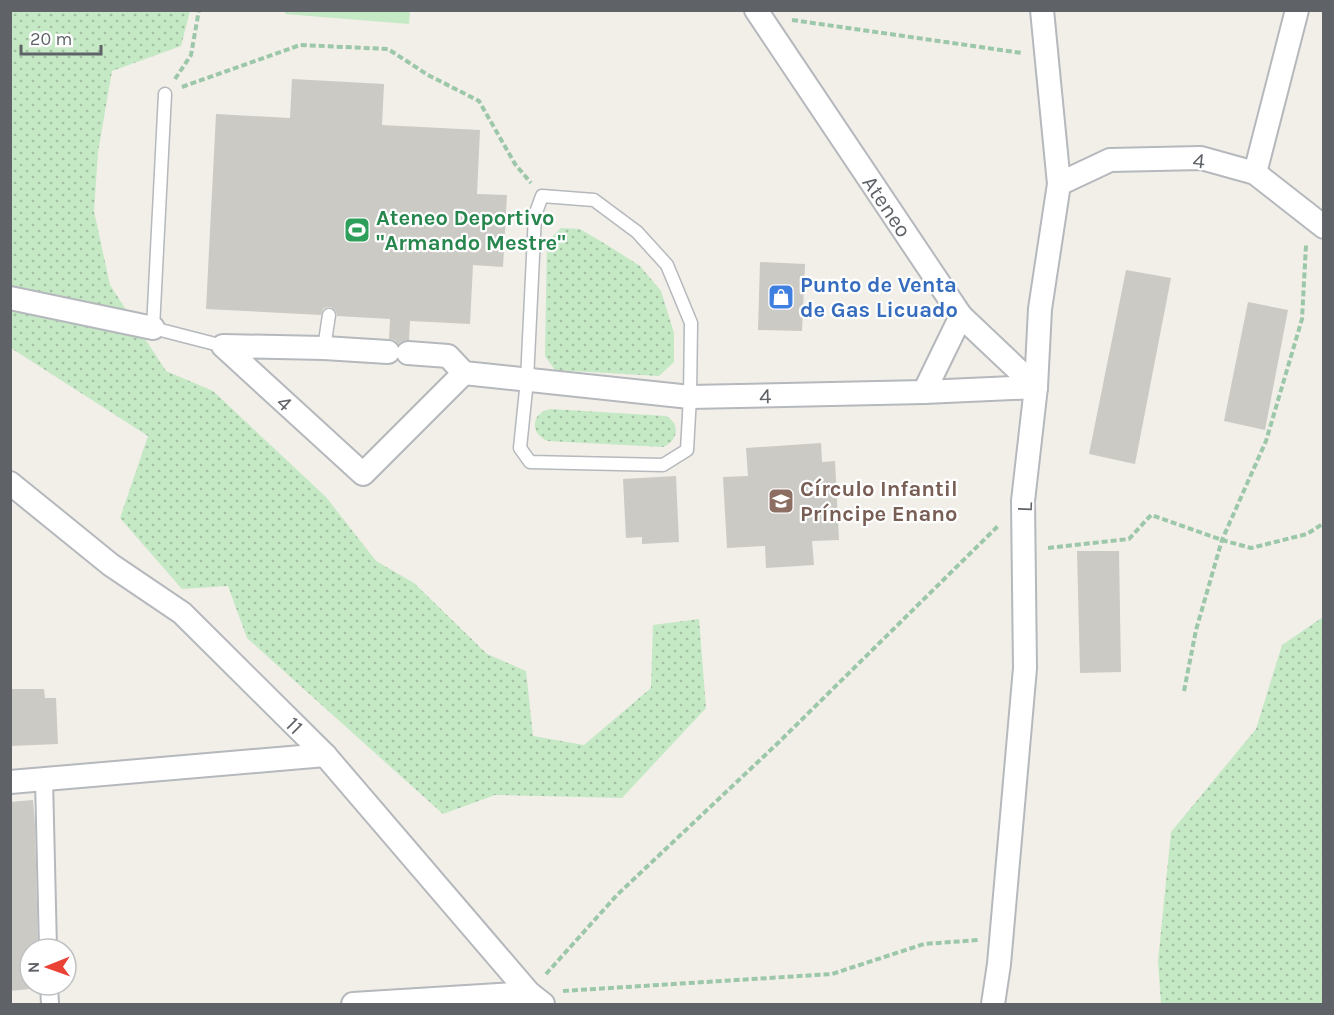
<svg xmlns="http://www.w3.org/2000/svg" width="1334" height="1015" font-family="Karla,sans-serif">
<style>
.grass{fill:url(#grass-dots)}
.park{fill:#c5e8c5}
.building{fill:#cccac5}
.lines{fill:none;stroke-linecap:round;stroke-linejoin:round}
.service-casing{stroke:#b5b8bc;stroke-width:15}
.pedestrian-casing{stroke:#b5b8bc;stroke-width:20}
.minor-casing{stroke:#b5b8bc;stroke-width:26}
.path{stroke:#9cc7a9;stroke-width:4;stroke-dasharray:6 3;stroke-linecap:butt}
.service{stroke:#fff;stroke-width:12}
.pedestrian{stroke:#fff;stroke-width:16}
.minor{stroke:#fff;stroke-width:22}
.labels{text-anchor:middle;stroke-width:4.5;stroke-linejoin:round;paint-order:stroke}
.street-label{font-size:22px;fill:#5f6368;stroke:#fff}
.leisure-label{font-size:22px;font-weight:bold;fill:#27864d;stroke:#fff;text-anchor:start}
.shop-label{font-size:22px;font-weight:bold;fill:#366cbe;stroke:#fff;text-anchor:start}
.education-label{font-size:22px;font-weight:bold;fill:#785e54;stroke:#fff;text-anchor:start}
</style>
<defs>
<pattern id="grass-dots" width="8" height="8" patternUnits="userSpaceOnUse" patternTransform="scale(1.5)"><rect width="8" height="8" fill="#c5e8c5"/><path d="M2 2h.1M6 6h.1" fill="none" stroke="#a3c0a4" stroke-width="1.8" stroke-linecap="round"/></pattern>
</defs>
<rect width="100%" height="100%" fill="#f1efe8"/>
<!-- grass -->
<g class="grass">
<path d="M10,11H190L181,46L112,71L98,152L94,211L110,285L166,371L213,391L326,497L376,561L414,583L487,654L526,671L533,736L584,745L651,688L653,625L699,619L706,708L622,798L495,795L443,814L247,638L228,586L182,589L120,518L148,436L11,348Z"/>
<path d="M561,228L580,229L607,245L640,266L661,291L674,333V362L659,376L555,370L545,356L547,242Z"/>
<path d="M551,409L666,416C681,424 678,441 663,447L548,441C529,434 531,412 551,409Z"/>
<path d="M1323,617V1004H1161L1158,961L1171,832L1256,729L1282,645Z"/>
</g>
<!-- park -->
<path class="park" d="M285,10H410V11L409,24L285,14Z"/>
<!-- building -->
<g class="building">
<path d="M292,79L384,84L382,125L480,130L477,194L507,195L503,267L473,265L470,324L410,321L409,340L403,341L398,344L395,340L389,339L390,319L337,316L336,311L331,307H327L323,309L321,315L206,309L216,114L290,118Z"/>
<path d="M760,262L805,264L802,331L758,330Z"/>
<path d="M1126,270L1171,278L1135,464L1089,454Z"/>
<path d="M1248,302L1288,310L1265,430L1224,421Z"/>
<path d="M821,443L822,462L835,461L839,540L812,541L814,565L766,568L765,546L727,548L723,477L748,476L746,448Z"/>
<path d="M676,476L679,542L642,544V537L626,538L623,479Z"/>
<path d="M1077,551H1119L1121,672L1080,673Z"/>
<path d="M10,689H44L45,698H56L58,744L10,746Z"/>
<path d="M33,800L35,824L38,949H30V985H39V988L10,991V802Z"/>
</g>
<g class="lines">
<!-- service casing -->
<g class="service-casing">
<g id="service">
<path d="M165,94L153,328L223,346"/>
<path d="M542,196L594,200L637,232L667,265L691,323L690,397L687,450L663,465L530,462L520,448L527,380L535,215Z"/>
<path d="M324,348L329,315"/>
</g>
</g>
<!-- pedestrian casing -->
<g class="pedestrian-casing">
<g id="pedestrian">
<path d="M44,779L48,949"/>
<path d="M49,985L50,1004"/>
</g>
</g>
<!-- minor casing -->
<g class="minor-casing">
<g id="minor">
<path id="s1" d="M756,10L961,316L1036,387"/>
<path d="M1255,173L1297,10"/>
<path d="M1059,184L1110,160L1201,158L1255,173L1324,227"/>
<path d="M10,298L153,328"/>
<path id="s2" d="M388,352L324,348L223,346L363,474L464,373"/>
<path id="s3" d="M408,353L448,356L464,373L690,397L924,392L1036,387"/>
<path d="M924,392L961,316"/>
<path id="s4" d="M10,483L111,565L182,613L325,755L529,993L543,1004"/>
<path d="M10,782L325,755"/>
<path d="M353,1004L529,993"/>
<path d="M993,1004L999,964L1025,668L1023,501L1036,387L1040,309L1059,184L1042,10"/>
</g>
</g>
<!-- path -->
<g class="path">
<path d="M792,20L1022,53"/>
<path d="M175,79L191,55L199,10"/>
<path d="M182,87L300,45L388,49L428,75L479,101L515,164L531,183"/>
<path d="M1048,548L1129,539L1151,515L1222,540L1251,548L1307,534L1324,523"/>
<path d="M1184,691L1196,630L1222,540L1266,441L1302,319L1306,245"/>
<path d="M546,974L617,895L779,742L998,526"/>
<path d="M563,991L832,974L924,944L979,940"/>
</g>
<!-- service -->
<use href="#service" class="service"/>
<!-- pedestrian -->
<use href="#pedestrian" class="pedestrian"/>
<!-- minor -->
<use href="#minor" class="minor"/>
</g>
<!-- icons -->
<defs>
<g id="stadium-square" transform="scale(1.35)"><rect x="-9" y="-9" width="18" height="18" rx="4" fill="#2e9e5b" stroke="#fff"/><path d="M0-5a6.5 5 0 1 0 0 10a6.5 5 0 1 0 0-10ZM-3.5-1.8h7v3.6h-7Z" fill="#fff"/></g>
<g id="shop-square" transform="scale(1.35)"><rect x="-9" y="-9" width="18" height="18" rx="4" fill="#3f7fe0" stroke="#fff"/><path d="M-5-2.5h2.3a2.7 3.5 0 0 1 5.4 0H5L5.5 6h-11ZM-1.5-2.5h3a1.5 2.3 0 0 0-3 0Z" fill="#fff"/></g>
<g id="school-square" transform="scale(1.35)"><rect x="-9" y="-9" width="18" height="18" rx="4" fill="#8d6e63" stroke="#fff"/><path d="M0-5L7-2L0 1L-7-2ZM-4 1L0 2.5L4 1V4Q0 6-4 4Z" fill="#fff"/></g>
</defs>
<g fill-rule="evenodd">
<use href="#stadium-square" x="357" y="230"/>
<use href="#shop-square" x="781" y="297"/>
<use href="#school-square" x="781" y="501"/>
</g>
<g class="labels">
<!-- street labels -->
<g class="street-label">
<text transform="translate(1199 160) rotate(6)" y="8">4</text>
<text dy="8" stroke="none"><textPath href="#s1" startOffset="236">Ateneo</textPath></text>
<text dy="8" stroke="none"><textPath href="#s3" startOffset="366">4</textPath></text>
<text dy="8" stroke="none"><textPath href="#s2" startOffset="249">4</textPath></text>
<text transform="translate(1024 507) rotate(-88)" y="8">L</text>
<text dy="8" stroke="none"><textPath href="#s4" startOffset="375">11</textPath></text>
</g>
<!-- leisure labels -->
<g class="leisure-label">
<text x="376" y="225">Ateneo Deportivo<tspan x="376" dy="25">"Armando Mestre"</tspan></text>
</g>
<!-- shop labels -->
<g class="shop-label">
<text x="800" y="292">Punto de Venta<tspan x="800" dy="25">de Gas Licuado</tspan></text>
</g>
<!-- education labels -->
<g class="education-label">
<text x="800" y="496">Círculo Infantil<tspan x="800" dy="25">Príncipe Enano</tspan></text>
</g>
</g>
<!-- border -->
<rect width="1334" height="1015" fill="none" stroke="#5f6368" stroke-width="24"/>
<!-- north arrow -->
<g transform="translate(48 967) rotate(269)"><circle r="28" fill="#ffffff" stroke="#bfc1c3" stroke-width="1.5"/>
<path d="M0-4.5L10 22L0 15L-10 22Z" fill="#ea4335"/>
<text y="-9" font-size="16" font-weight="bold" text-anchor="middle" fill="#5f6368">N</text>
</g>
<!-- scale -->
<path d="M21 45v9h80v-9" fill="none" stroke="#5f6368" stroke-width="3"/>
<text x="30" y="45" font-size="18" fill="#5f6368" stroke="#ffffff" stroke-width="4.5" paint-order="stroke">20 m</text>
</svg>
